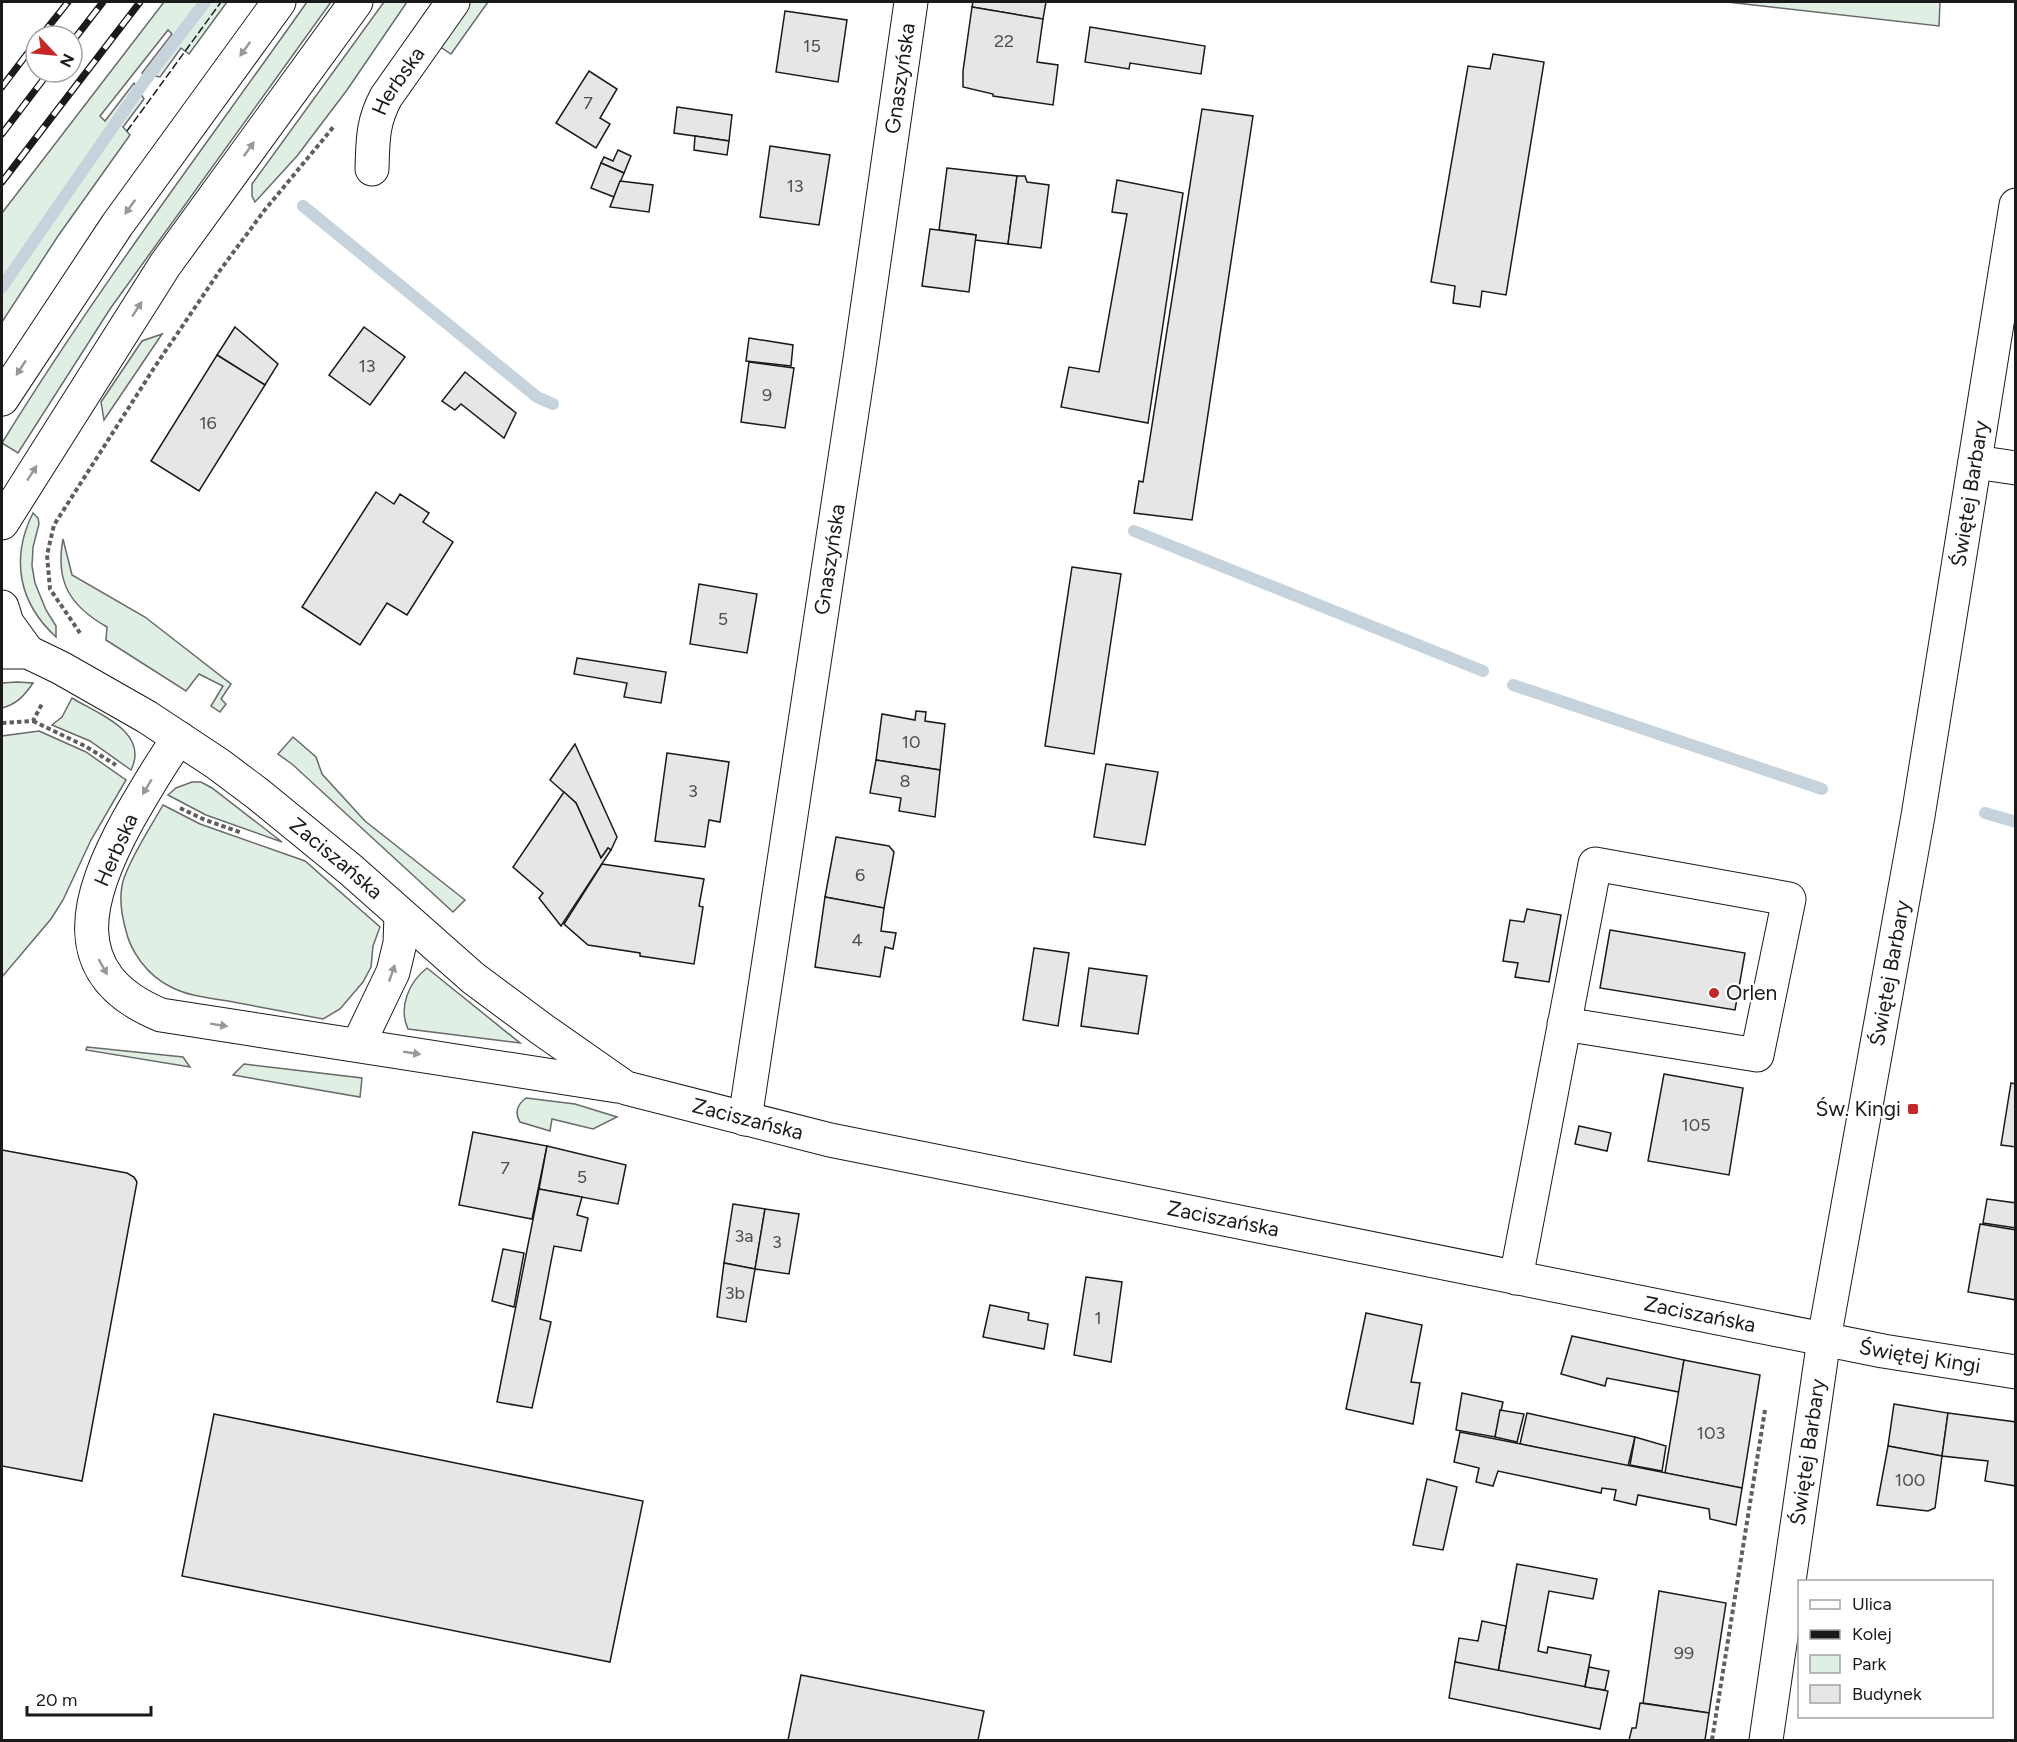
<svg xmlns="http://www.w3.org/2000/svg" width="2017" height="1742" font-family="Figtree,sans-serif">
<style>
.green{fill:#e0efe3;stroke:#6a6a6a;stroke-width:1.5}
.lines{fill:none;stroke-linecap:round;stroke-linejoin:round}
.stream{stroke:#c6d2dc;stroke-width:12}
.building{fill:#e6e6e6;stroke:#1a1a1a;stroke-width:1.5}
.minor-casing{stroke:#1a1a1a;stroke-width:35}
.major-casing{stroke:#1a1a1a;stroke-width:35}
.path{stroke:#5f5f5f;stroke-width:4;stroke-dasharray:4.5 3;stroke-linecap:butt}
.minor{stroke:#fff;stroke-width:33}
.major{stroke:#fff;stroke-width:33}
.rail-casing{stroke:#1a1a1a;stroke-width:7}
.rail{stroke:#fff;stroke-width:4.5;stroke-dasharray:14;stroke-linecap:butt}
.fence{stroke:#1a1a1a;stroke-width:1.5;stroke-dasharray:8 3;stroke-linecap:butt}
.oneway{fill:#989898}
.poi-dot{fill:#c62828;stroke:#fff;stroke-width:2}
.labels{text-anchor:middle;stroke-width:4.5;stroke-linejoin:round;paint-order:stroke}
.number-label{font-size:18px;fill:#4d4d4d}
.street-label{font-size:21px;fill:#1a1a1a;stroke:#fff}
.poi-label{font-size:21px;fill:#1a1a1a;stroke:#fff;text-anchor:start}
</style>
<rect width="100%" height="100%" fill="#fff"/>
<!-- green -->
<g class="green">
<path d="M164,2H227L189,54L181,48L160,77L142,73L172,34L168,30L100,116L105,121L134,83L144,99L123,127L130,135L58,236L2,322V213Z"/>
<path d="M307,2H331L110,309L18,453L2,443C96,290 204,148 307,2Z"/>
<path d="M384,2H407L347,90L297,156L255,202L252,196V184Z"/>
<path d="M466,2H488L451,54L436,44Z"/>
<path d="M1727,2H1940L1939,26Z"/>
<path d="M162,334L104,420L101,402L142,341Z"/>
<path d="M33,513L38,518L39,524L33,547L32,566L35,583L46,610L56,626V637C19,603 10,559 33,513Z"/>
<path d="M63,539L72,575L145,617L231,684L221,699L226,704L220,712L211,706L223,686L199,674L186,691L106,640L107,627C70,606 55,582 63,539Z"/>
<path d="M17,682L33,683C24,696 17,704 2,708V683Z"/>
<path d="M72,698C98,714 150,732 131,770L90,741L52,725L62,717Z"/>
<path d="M39,731L86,752L126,780L91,840L63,900L51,919L2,977V736Z"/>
<path d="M293,737L316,757L322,774L365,821L465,900L453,912L292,764L278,754Z"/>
<path d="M192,782H201L212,788L282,842L206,815L168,795L176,788Z"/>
<path d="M163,805L200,824L305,861L380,927L373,946L371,967L363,982L340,1009L323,1019C291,1013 260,1007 228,1001C209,998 188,996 171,987C148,976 130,952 125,927C121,912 119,893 124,878C133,853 150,828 163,805Z"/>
<path d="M427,968L520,1043L408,1029C398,1007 409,982 427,968Z"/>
<path d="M87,1047L183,1057L190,1067L86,1050Z"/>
<path d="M244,1064L362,1078L360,1097L233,1075Z"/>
<path d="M526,1098L575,1104L617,1117L593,1129L552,1119L550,1131L520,1122C514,1112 518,1104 526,1098Z"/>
</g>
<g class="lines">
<!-- stream -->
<g class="stream">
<path d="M303,206L537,397L553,404"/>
<path d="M2,287L144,82L205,2"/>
<path d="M1134,531L1483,671"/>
<path d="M1513,685L1822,789"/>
<path d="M1985,813L2016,822"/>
</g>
</g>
<!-- building -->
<g class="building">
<path d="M973,2H1046L1043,19L972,7Z"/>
<path d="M972,7L1043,19L1037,62L1058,65L1053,105L993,96V94L963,87V71Z"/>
<path d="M785,11L847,20L838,82L776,72Z"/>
<path d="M1090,27L1205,46L1201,74L1130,63L1129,69L1085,62Z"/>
<path d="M1493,54L1544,62L1506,295L1482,291L1480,307L1453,303L1455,286L1431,282L1468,66L1490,69Z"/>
<path d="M589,71L617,89L600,118L610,124L596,148L556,123Z"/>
<path d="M677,107L732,115L729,141L674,133Z"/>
<path d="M1202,109L1253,116L1192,520L1134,513L1139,481L1143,482Z"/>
<path d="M695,136L729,141L727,155L694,150Z"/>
<path d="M770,146L830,155L819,225L760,217Z"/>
<path d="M618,150L631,156L624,173L601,163L604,157L613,161Z"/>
<path d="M601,163L624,173L614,197L591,188Z"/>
<path d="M947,168L1017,176L1008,244L975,240L976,235L939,230Z"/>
<path d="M1017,176H1025L1027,182L1049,185L1041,248L1008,244Z"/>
<path d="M1117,180L1183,193L1148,423L1061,407L1069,367L1099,372L1127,214L1112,212Z"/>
<path d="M620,181L653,185L649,212L610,207Z"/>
<path d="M930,229L976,235L969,292L922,286Z"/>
<path d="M235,327L278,364L265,385L217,355Z"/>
<path d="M364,327L405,357L370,405L329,375Z"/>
<path d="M749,338L793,345L791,366L746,361Z"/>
<path d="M217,355L265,385L199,491L151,461Z"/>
<path d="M749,362L794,368L785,428L741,422Z"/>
<path d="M465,372L516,413L504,438L461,404L455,410L442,401Z"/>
<path d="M376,492L394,504L400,494L429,513L423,522L453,542L407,615L387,603L360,645L302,607Z"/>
<path d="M1072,567L1121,574L1094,754L1045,746Z"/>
<path d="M699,584L757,594L747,653L690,644Z"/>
<path d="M577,658L666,672L661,703L624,697L627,683L574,674Z"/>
<path d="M916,711L926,712L925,721L945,724L940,770L876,760L882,714L915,720Z"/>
<path d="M575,744L617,837L611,850L608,848L601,858L576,803L550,780Z"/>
<path d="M667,753L729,762L720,822L709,820L705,847L655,841Z"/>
<path d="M876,760L940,770L935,817L899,811L901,798L870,793Z"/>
<path d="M1106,764L1158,772L1145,845L1094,837Z"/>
<path d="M564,792L576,803L601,858L608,848L611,850L561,926L539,898L543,893L513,867Z"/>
<path d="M836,837L889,846L894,852L884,908L825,897Z"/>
<path d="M602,864L704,879L699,906L703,907L694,964L640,956V953L588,945L564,924Z"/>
<path d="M825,897L884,908L881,931L896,933L893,949L885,947L880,977L815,967Z"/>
<path d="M1527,909L1561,915L1549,982L1515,977L1518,963L1503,961L1510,920L1524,922Z"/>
<path d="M1610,930L1745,953L1735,1010L1600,988Z"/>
<path d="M1034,948L1069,953L1058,1026L1023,1020Z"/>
<path d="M1089,968L1147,976L1138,1034L1081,1026Z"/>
<path d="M1664,1074L1743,1088L1729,1175L1648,1161Z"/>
<path d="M2011,1083L2016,1084V1147L2001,1145Z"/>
<path d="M1579,1126L1611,1133L1607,1151L1575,1144Z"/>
<path d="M473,1132L547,1146L532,1219L459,1205Z"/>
<path d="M547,1146L626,1165L618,1204L539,1189Z"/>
<path d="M2,1150L127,1173L134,1177L137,1182L82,1481L2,1466Z"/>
<path d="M539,1189L582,1197L577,1215L588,1218L581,1251L554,1246L540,1319L551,1322L532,1408L497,1402Z"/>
<path d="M1987,1199L2016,1203V1228L1983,1223Z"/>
<path d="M733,1204L765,1209L755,1269L724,1263Z"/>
<path d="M765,1209L799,1214L789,1274L755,1269Z"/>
<path d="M1980,1224L2016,1230V1300L1968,1292Z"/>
<path d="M503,1249L524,1253L514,1307L492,1301Z"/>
<path d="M724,1263L755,1269L746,1322L717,1317Z"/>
<path d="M1086,1277L1122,1282L1111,1362L1074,1355Z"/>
<path d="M990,1305L1029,1313L1028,1320L1048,1324L1044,1349L983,1337Z"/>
<path d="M1366,1313L1422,1325L1411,1382L1420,1383L1413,1424L1346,1409Z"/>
<path d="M1572,1336L1684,1360L1679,1392L1607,1378L1605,1386L1561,1374Z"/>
<path d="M1684,1360L1760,1375L1742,1488L1665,1473Z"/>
<path d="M1462,1393L1503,1402L1495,1437L1456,1430Z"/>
<path d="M1894,1404L1948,1413L1942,1456L1888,1446Z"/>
<path d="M1500,1410L1524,1414L1517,1442L1495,1437Z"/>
<path d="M1527,1413L1635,1437L1628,1466L1520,1444Z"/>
<path d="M1948,1413L2016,1422V1486L1985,1481L1988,1461L1942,1456Z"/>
<path d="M214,1414L643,1501L610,1662L182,1576Z"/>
<path d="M1460,1432L1742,1488L1736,1525L1710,1519L1709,1509L1638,1495L1636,1505L1614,1500L1616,1490L1602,1488L1601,1493L1498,1471L1493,1486L1476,1482L1479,1468L1454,1462Z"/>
<path d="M1635,1437L1666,1446L1662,1471L1630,1465Z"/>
<path d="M1888,1446L1942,1456L1935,1508L1928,1511L1877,1505Z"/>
<path d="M1427,1479L1457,1487L1443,1550L1413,1545Z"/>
<path d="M1517,1564L1597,1579L1593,1599L1549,1591L1538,1651L1547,1653L1548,1647L1591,1655L1585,1687L1498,1672Z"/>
<path d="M1659,1591L1726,1603L1709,1713L1643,1703Z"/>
<path d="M1482,1621L1506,1626L1498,1672L1455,1662L1459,1638L1478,1641Z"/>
<path d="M1455,1662L1608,1691L1600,1729L1449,1698Z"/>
<path d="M1589,1667L1609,1671L1605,1690L1585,1687Z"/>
<path d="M801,1675L984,1711L978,1740H788Z"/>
<path d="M1640,1703L1709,1713L1705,1740H1629L1632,1728H1636Z"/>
</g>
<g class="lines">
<!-- minor casing -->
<g class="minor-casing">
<g id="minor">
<path id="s1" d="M372,169C373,141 372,123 386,97L453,2"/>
<path d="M1975,462L2016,468"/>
<path d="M2,607L7,623L28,652"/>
<path id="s2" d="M2,652H28L61,668L147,717L218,764L258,794L351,870L473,978L543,1030L626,1088L830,1140L1883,1351L2016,1372"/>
<path d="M179,738C160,764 144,792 128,820C87,895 61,974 161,1015L617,1086"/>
<path d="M358,1045L393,972L400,943L401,916"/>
<path id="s3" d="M745,1119L860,359L911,2"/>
<path d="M1516,1278L1595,864L1789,899L1757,1055L1564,1024"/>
<path id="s4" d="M1766,1740L1824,1339L1918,816L2016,205"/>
</g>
</g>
<!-- major casing -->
<g class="major-casing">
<g id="major">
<path d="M2,399L117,225L279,2"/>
<path d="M2,523L165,265L356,2"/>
</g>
</g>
<!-- path -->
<g class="path">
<path d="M80,633L50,589L47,555L54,525L154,368L221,269L264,211L335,125"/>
<path d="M33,721L85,746L116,765"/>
<path d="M2,723L33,721L43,702"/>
<path d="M180,808L203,819L242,833"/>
<path d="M1712,1740L1765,1410"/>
</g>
<!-- minor -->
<use href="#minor" class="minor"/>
<!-- major -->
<use href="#major" class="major"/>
<!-- rail casing -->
<g class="rail-casing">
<g id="rail">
<path d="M41,36L68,2"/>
<path d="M72,42L103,2"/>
<path d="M2,87L36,42"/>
<path d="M2,134L49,72"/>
<path d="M2,182L140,2"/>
</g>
</g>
<!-- rail -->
<use href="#rail" class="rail"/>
<!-- fence -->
<path class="fence" d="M127,131L221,2"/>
</g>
<!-- one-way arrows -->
<defs><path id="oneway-solid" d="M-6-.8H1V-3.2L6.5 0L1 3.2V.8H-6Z" transform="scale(1.5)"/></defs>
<g class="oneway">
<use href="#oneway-solid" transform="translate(245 49) rotate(126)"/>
<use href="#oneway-solid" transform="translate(249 149) rotate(-54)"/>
<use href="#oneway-solid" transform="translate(130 207) rotate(126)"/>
<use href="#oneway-solid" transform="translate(137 309) rotate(-57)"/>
<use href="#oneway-solid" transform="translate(21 368) rotate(123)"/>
<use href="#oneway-solid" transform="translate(32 473) rotate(-57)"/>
<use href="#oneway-solid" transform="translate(147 787) rotate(121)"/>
<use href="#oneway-solid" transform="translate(103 967) rotate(61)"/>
<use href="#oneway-solid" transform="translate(392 973) rotate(-71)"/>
<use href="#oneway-solid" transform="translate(219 1025) rotate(9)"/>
<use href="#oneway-solid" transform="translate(412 1053) rotate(9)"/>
</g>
<!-- markers -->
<g class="poi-dot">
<circle cx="1714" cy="993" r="6"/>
<rect x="1907" y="1103" width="12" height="12" rx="3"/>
</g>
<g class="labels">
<!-- number labels -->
<g class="number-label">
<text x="1004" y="47">22</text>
<text x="812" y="52">15</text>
<text x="588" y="109">7</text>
<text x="795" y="192">13</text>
<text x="367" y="372">13</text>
<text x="767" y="401">9</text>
<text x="208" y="429">16</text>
<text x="723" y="625">5</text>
<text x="911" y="748">10</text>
<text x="905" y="787">8</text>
<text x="693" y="797">3</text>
<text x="860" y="881">6</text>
<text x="857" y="946">4</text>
<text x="1696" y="1131">105</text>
<text x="505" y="1174">7</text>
<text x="582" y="1183">5</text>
<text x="744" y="1242">3a</text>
<text x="777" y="1248">3</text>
<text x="735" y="1299">3b</text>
<text x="1098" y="1324">1</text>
<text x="1711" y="1439">103</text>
<text x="1910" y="1486">100</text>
<text x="1684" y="1659">99</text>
</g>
<!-- street labels -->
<g class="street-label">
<text dy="7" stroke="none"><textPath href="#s3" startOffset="1052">Gnaszyńska</textPath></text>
<text dy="7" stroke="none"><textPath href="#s1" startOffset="94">Herbska</textPath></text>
<text dy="7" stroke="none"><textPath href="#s4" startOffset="1263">Świętej Barbary</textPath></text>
<text dy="7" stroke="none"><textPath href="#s3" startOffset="566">Gnaszyńska</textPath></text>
<text transform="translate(116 850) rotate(-66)" y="7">Herbska</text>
<text dy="7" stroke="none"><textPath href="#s2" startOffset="398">Zaciszańska</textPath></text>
<text dy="7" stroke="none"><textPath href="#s4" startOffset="777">Świętej Barbary</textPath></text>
<text dy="7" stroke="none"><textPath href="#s2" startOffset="894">Zaciszańska</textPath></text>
<text dy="7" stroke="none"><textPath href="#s2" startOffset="1380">Zaciszańska</textPath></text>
<text dy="7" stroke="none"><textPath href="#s2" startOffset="1866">Zaciszańska</textPath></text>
<text dy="7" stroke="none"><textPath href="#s2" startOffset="2090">Świętej Kingi</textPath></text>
<text dy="7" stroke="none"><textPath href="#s4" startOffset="291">Świętej Barbary</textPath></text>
</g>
<!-- poi labels -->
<g class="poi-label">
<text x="1726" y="1000">Orlen</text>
<text x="1901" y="1116" text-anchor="end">Św. Kingi</text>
</g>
</g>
<!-- border -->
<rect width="2017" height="1742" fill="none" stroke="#1a1a1a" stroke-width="6"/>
<!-- legend -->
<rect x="1798" y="1580" width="195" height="138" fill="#ffffff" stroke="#a3a3a3" stroke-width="1.5"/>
<rect x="1810" y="1600" width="30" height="9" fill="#ffffff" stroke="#a3a3a3" stroke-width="1.5"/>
<text x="1852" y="1610" font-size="18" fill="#1a1a1a">Ulica</text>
<rect x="1810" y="1630" width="30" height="9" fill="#1a1a1a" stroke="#a3a3a3" stroke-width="1.5"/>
<text x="1852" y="1640" font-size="18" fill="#1a1a1a">Kolej</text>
<rect x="1810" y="1655" width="30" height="18" fill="#e0efe3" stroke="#a3a3a3" stroke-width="1.5"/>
<text x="1852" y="1670" font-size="18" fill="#1a1a1a">Park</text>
<rect x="1810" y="1685" width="30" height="18" fill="#e6e6e6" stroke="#a3a3a3" stroke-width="1.5"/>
<text x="1852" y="1700" font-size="18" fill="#1a1a1a">Budynek</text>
<!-- north arrow -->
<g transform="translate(54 54) rotate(116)"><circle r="28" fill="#ffffff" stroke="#a3a3a3" stroke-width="1.5"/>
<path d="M0-4.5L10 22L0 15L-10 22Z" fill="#c62828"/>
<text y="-9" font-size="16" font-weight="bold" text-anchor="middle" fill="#1a1a1a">N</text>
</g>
<!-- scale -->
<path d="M27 1706v9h124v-9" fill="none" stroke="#1a1a1a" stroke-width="3"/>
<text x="36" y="1706" font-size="18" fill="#1a1a1a" stroke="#ffffff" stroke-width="4.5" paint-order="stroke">20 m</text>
</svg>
